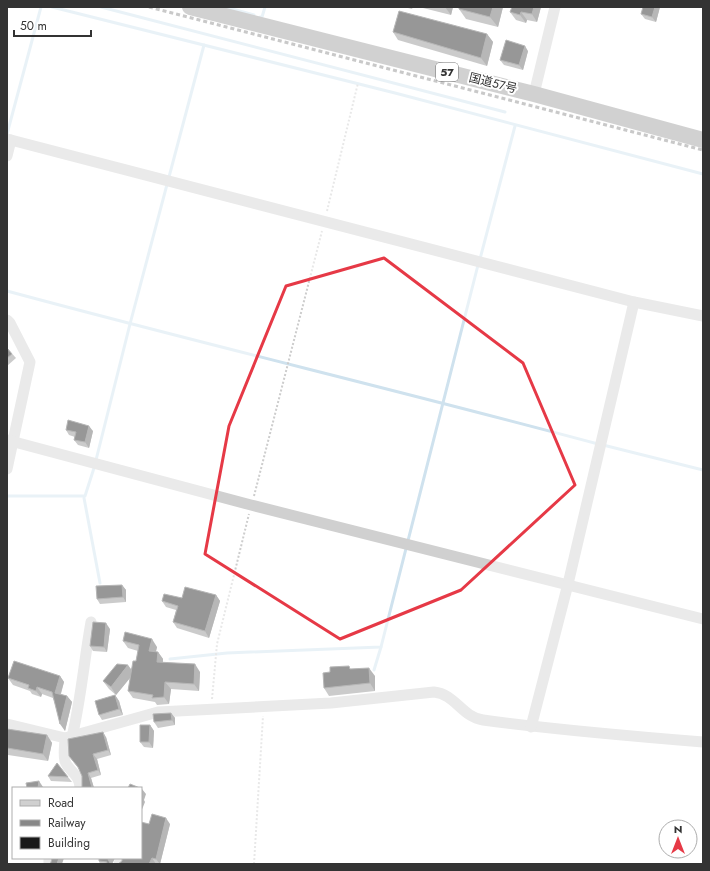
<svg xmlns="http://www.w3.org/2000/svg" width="710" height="871" font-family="Jost,'Noto Sans JP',sans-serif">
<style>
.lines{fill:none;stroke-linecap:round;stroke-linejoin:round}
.stream{stroke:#cfe2ee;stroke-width:3}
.path{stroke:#cdcdcd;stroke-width:2;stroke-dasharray:2 2;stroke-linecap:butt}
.minor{stroke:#d0d0d0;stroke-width:11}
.highway{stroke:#9a9a9a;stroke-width:16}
.rail{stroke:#888;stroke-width:3;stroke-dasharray:4 3;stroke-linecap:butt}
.wall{fill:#8c8c8c}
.shaded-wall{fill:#5f5f5f}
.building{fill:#1a1a1a;stroke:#5f5f5f}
.marked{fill:none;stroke:#e63946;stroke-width:3;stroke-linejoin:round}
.labels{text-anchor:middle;stroke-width:4;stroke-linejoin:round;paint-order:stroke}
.shield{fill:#fff;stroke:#707070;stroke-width:1}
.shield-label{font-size:11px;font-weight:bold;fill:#333}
.street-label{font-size:12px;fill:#333;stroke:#fff}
</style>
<rect width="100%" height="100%" fill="#fff"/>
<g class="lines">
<!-- stream -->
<g class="stream">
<path d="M52,7L395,93L703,174"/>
<path d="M101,7L505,112"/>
<path d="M225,7L254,15"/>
<path d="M260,17H262L265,7"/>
<path d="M7,134L41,7"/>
<path d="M480,259L515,126"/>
<path d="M7,291C203,344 401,391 598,444"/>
<path d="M603,445L703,470"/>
<path d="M7,496H85L94,468L130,324L204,45"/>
<path d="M84,498L100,583"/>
<path d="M170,659L227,653L381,647L478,265"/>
<path d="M374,670L381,647"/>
</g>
<!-- path -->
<g class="path">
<path d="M327,211L358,83"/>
<path d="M254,496L322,231"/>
<path d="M212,699L217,644L249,514"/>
<path d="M254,864L263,716"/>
</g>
<!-- minor -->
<g class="minor">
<path d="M534,94L555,7"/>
<path d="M7,139L634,302L703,316"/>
<path d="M7,156L11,140"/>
<path d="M7,320L10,323L30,362L7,469"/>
<path d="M7,440L251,505L703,619"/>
<path d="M7,724L65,738L158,712L331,703L434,692C455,694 462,717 483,720C556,730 629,736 703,742"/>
<path d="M531,727L568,584L634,302"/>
<path d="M72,737C81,699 84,661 91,622"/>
<path d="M65,738C65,745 63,754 65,761C68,771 80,774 80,788"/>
<path d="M49,864V858"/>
<path d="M119,864L121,858"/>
</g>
<!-- highway -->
<path class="highway" d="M190,7L534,94L703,140"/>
<!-- rail -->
<path class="rail" d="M149,7L703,150"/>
</g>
<!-- wall -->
<g class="wall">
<path d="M404,7H413L412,9Z"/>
<path d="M419,7H453L451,15Z"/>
<path d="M459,7H503L498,27L466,19L459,9Z"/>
<path d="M541,7L537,22L527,20L526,23L516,20L510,12Z"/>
<path d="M660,7L656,22L645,19L641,14Z"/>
<path d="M393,32L487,34L493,42L487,66L398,40Z"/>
<path d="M528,51L523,70L504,65L500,60Z"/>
<path d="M7,348L16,358L7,366Z"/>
<path d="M66,430L93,431L89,448L78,445L74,440L75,437L69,435Z"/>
<path d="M122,585L126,590V602L100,604L97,599Z"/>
<path d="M216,595L220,601L209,638L177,628L173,622L176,610L166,607L162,601L182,598Z"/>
<path d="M110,629L107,652L93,651L90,646Z"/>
<path d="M123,641L157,647L156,652H158L163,659V662L200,672L199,691L171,689L169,704L157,705L155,702L133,698L128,691L130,678L116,695L109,689L103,681L131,669L136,661L138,651L128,648Z"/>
<path d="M352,669L375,676V691L329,696L324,688L330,672Z"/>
<path d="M60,676L64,682L61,694L67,696L72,702L65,731L53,698L42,694L41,697L32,694L30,691L13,685L8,678Z"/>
<path d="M115,695L119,701L123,715L102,720L99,715Z"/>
<path d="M171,713L175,718V725L158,728L154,722Z"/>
<path d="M150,725L154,731L153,748L144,747L140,742Z"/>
<path d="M7,729L47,735L52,743L48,761L8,755L7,753Z"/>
<path d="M106,737L111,755L97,759L101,775L91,778L94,788H82V776L79,769L69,756Z"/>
<path d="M48,776L68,777L72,782L51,781Z"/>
<path d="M149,824H170L160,864H118L122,861Z"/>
<path d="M99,858H115L112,864H100L99,861Z"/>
</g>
<!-- shaded-wall -->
<g class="shaded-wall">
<path d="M445,7H453L451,15Z"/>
<path d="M493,7H503L498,27L490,17Z"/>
<path d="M534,7H541L537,22L532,14Z"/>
<path d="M655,7H660L656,22L652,17Z"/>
<path d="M521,12L527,20L526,23L520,15Z"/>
<path d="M487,34L493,42L487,66L481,58Z"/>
<path d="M525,46L528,51L523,70L519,65Z"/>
<path d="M89,426L93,431L89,448L85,442Z"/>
<path d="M122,585L126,590V602L123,597Z"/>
<path d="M216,595L220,601L209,638L205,631Z"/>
<path d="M106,623L110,629L107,652L104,647Z"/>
<path d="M152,639L157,647L154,658L149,651Z"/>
<path d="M158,652L163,659L162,669L157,662Z"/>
<path d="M195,664L200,672L199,691L194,684Z"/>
<path d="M128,665L134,673L116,695L111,687Z"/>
<path d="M369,668L375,676V691L370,683Z"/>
<path d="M60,676L64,682L59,699L55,693Z"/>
<path d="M165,682L171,689L169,704L164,697Z"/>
<path d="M37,687L42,694L41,697L36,691Z"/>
<path d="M115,695L119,701L123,715L119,709Z"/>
<path d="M67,696L72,702L65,731L60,724Z"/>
<path d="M171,713L175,718V725L172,720Z"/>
<path d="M150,725L154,731L153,748L149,742Z"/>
<path d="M103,732L106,737L111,755L108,750Z"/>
<path d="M47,735L52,743L48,761L43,754Z"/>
<path d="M93,754L97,759L101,775L98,770Z"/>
<path d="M88,773L91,778L94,788H92Z"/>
<path d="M39,781L43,787L42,788H38Z"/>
<path d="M142,789L146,794L144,800L145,802L141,812V791Z"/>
<path d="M166,818L170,824L160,864L156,859Z"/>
<path d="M59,858H64L62,864H57Z"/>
<path d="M109,858H115L112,864H111L108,859Z"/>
<path d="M152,858L156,864H149Z"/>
</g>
<!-- building -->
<g class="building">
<path d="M459,7H493L490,17L459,9Z"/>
<path d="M512,7H534L532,14L521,12L520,15L510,12Z"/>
<path d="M643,7H655L652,17L641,14Z"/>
<path d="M399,11L487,34L481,58L393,32Z"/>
<path d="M506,40L525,46L519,65L500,60Z"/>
<path d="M7,348L12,354L7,358Z"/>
<path d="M68,420L89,426L85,442L74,440L76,432L66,430Z"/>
<path d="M122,585L123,597L97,599L96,586Z"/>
<path d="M185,587L216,595L205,631L173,622L178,606L162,601L164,594L182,598Z"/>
<path d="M93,622L106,623L104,647L90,646Z"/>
<path d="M125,632L152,639L149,651L158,652L157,662L195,664L194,684L165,682L164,697L152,698L153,695L128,691L133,661H136L139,645L123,641Z"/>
<path d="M14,661L60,676L55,693L67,696L60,724L52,692L37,687L36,691L28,688L29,685L8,678Z"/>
<path d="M117,664L128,665L111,687L103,681Z"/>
<path d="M349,666L350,669L369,668L370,683L324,688L323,673L330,672V667Z"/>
<path d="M115,695L119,709L99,715L95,701Z"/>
<path d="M171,713L172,720L154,722L153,714Z"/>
<path d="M140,725H150L149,742H140Z"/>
<path d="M7,729L47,735L43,754L7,748Z"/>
<path d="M103,732L108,750L93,754L98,770L88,773L92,788H82V776L78,767L69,756L68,739Z"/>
<path d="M57,763L68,777L48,776Z"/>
<path d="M39,781L38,788H27L26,783Z"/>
<path d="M130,784L140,788H128Z"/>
<path d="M152,814L166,818L156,859L152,858L149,864H118L122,861V858H141V822L149,824Z"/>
<path d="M52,858H59L57,864H50L51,862Z"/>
<path d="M99,858H109L108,859L110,863L112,864H106L107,862L99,861Z"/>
</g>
<!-- marked area -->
<path d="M0 0H710V871H0ZM384,258L523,363L575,485L461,590L340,639L205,554L229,426L286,286Z" fill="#fff" fill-opacity=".55" fill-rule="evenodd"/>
<path class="marked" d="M384,258L523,363L575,485L461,590L340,639L205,554L229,426L286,286Z"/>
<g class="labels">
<!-- shield labels -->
<rect class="shield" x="436" y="63" width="22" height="18" rx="3"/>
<g class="shield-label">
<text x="447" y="76">57</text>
</g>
<!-- street labels -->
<g class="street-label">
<text transform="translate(493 83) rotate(14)" y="4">国道57号</text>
</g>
</g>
<!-- border -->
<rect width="710" height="871" fill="none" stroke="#333333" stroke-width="16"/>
<!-- legend -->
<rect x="12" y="787" width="130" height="72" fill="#ffffff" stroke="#adadad"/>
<rect x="20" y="800" width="20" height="6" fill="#d0d0d0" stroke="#adadad"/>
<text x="48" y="807" font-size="12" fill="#333333">Road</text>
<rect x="20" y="820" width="20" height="6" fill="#888888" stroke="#adadad"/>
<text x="48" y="827" font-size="12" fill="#333333">Railway</text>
<rect x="20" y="837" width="20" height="12" fill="#1a1a1a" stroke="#adadad"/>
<text x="48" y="847" font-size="12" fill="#333333">Building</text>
<!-- north arrow -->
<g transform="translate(678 839)"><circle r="19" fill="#ffffff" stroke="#adadad"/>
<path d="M0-3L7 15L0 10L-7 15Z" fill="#e63946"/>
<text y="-6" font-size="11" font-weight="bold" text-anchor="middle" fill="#333333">N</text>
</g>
<!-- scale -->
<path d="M14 30v6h77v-6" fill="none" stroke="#333333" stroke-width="2"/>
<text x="20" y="30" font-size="12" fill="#333333" stroke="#ffffff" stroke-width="3" paint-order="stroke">50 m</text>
</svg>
